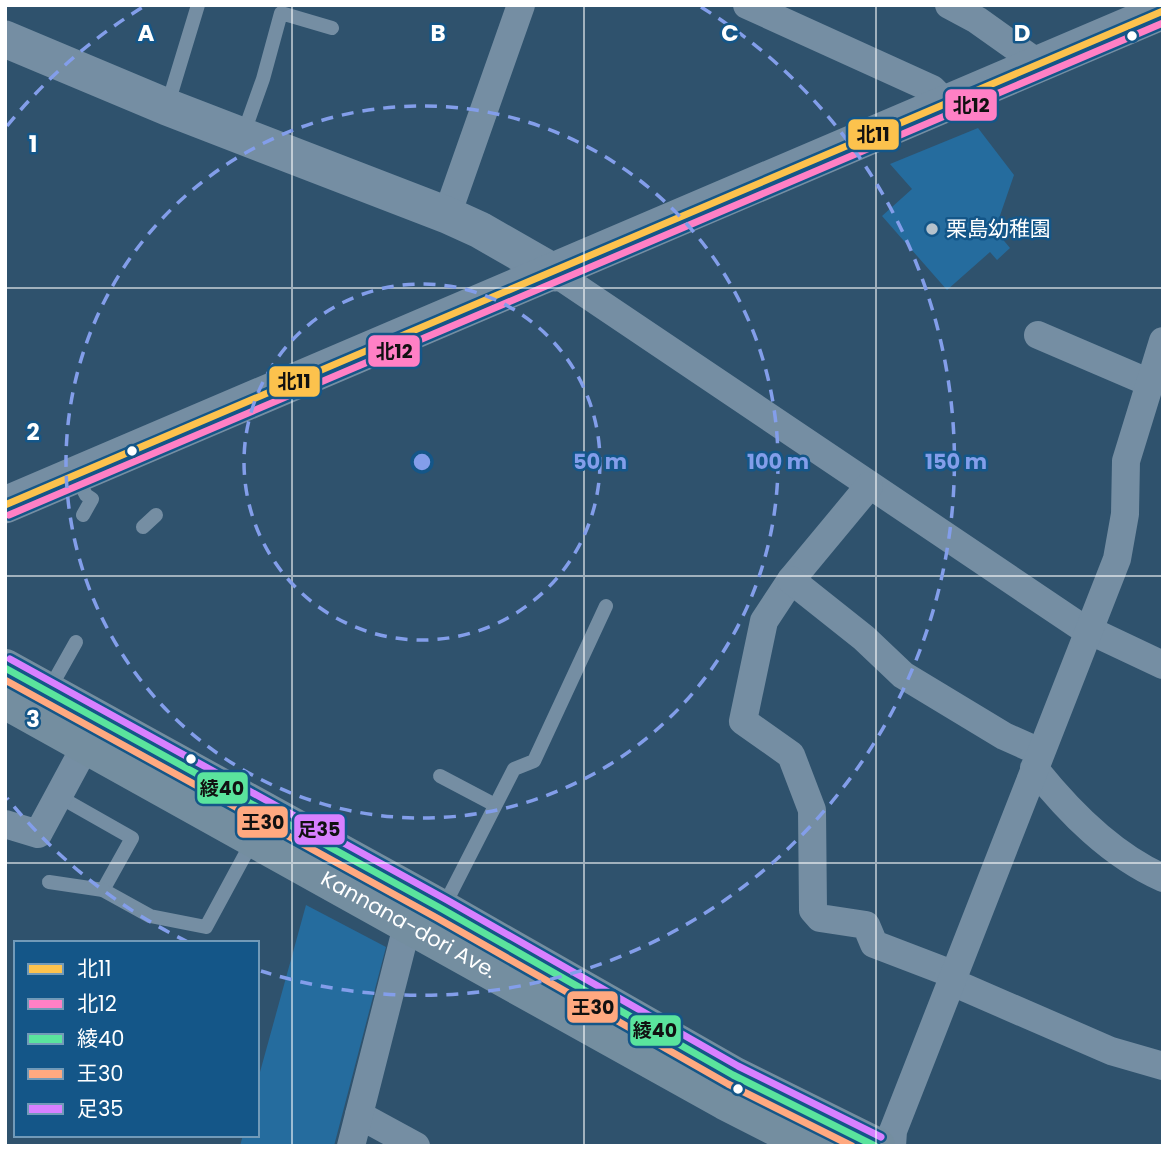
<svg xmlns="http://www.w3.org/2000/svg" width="1168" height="1151" font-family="Poppins,'Noto Sans JP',sans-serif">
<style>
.green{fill:#256c9e}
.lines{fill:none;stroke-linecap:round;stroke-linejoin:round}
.service{stroke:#758ea3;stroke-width:14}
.minor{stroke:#758ea3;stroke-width:28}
.tertiary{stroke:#758ea3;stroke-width:37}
.primary{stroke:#748ea0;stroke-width:38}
.bus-1-casing{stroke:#145688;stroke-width:12}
.bus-2-casing{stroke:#145688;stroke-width:12}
.bus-3-casing{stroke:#145688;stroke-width:12}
.bus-4-casing{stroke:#145688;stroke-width:12}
.bus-5-casing{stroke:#145688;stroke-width:12}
.bus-1{stroke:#fcc24d;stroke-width:7}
.bus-2{stroke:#ff80c5;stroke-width:7}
.bus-3{stroke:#5ae49d;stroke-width:7}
.bus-4{stroke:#ffa980;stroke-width:7}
.bus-5{stroke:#d880ff;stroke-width:7}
.grid{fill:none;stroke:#fff;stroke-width:2;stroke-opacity:0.55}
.ring{fill:none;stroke:#839eea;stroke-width:3.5;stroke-dasharray:12 9}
.bus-dot{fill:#fff;stroke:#145688;stroke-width:2.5}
.poi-dot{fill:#b6c2cc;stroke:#145688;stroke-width:2.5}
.labels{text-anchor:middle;stroke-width:5;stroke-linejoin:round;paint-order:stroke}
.poi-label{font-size:21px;fill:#fff;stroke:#145688;text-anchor:start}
.street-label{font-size:21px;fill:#fff;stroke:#145688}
.grid-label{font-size:23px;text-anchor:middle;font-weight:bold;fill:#fff;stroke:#145688;stroke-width:5;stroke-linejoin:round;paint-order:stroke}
.centre{fill:#839eea;stroke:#145688;stroke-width:3.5}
.ring-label{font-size:21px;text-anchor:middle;font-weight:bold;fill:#839eea;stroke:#145688;stroke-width:5;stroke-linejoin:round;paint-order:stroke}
.line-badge{stroke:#145688;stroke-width:2.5}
.pale-badge-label{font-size:19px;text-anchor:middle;font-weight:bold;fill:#111}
</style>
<rect width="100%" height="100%" fill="#2f526d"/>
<!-- green -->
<g class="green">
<path d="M978,128L1014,175L995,230L1010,248L997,260L990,252L947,290L882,216L912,189L890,164Z"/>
<path d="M306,905L386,947L334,1146H240L243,1135H257V1083Z"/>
</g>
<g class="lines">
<!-- service -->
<g class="service">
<path d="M167,107L198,5"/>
<path d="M243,135L263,79L281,13L332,28"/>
<path d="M76,476L86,495L92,499L83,515"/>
<path d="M143,527L156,515"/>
<path d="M49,690L76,642"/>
<path d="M440,776L495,805"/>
<path d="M58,796L132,838L103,890L150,916L206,927L253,840"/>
<path d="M49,882L103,890"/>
<path d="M443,908L514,769L534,761L606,606"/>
</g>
<!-- minor -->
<g class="minor">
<path d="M747,5L932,89L947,104"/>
<path d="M949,5L977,20L1039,64"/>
<path d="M447,215L521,5"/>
<path d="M555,273L1078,625L1163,665"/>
<path d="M1038,335L1150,383"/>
<path d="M869,486L791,580L764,621L743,721L791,755L812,810L813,910L820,918L866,925L874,944L955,975"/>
<path d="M791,580L864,638L903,675L1004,736L1040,752"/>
<path d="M1034,768C1069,812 1111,855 1163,878"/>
<path d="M5,824L38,834L86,745"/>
<path d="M952,982L1111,1051L1163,1066"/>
<path d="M359,1115L416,1146"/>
<path d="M351,1146L407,926"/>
<path d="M892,1146L893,1131L1117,559L1125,514L1126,461L1163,341"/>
</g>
<!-- tertiary -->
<g class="tertiary">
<path d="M5,39L167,107L447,215L480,230L555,273"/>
<path d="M5,505L1163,11"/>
</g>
<!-- primary -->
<g class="primary">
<path d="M5,668L442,909L733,1075L876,1146"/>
<path id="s1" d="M5,700L725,1101L813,1146"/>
</g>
<!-- bus-1 casing -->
<g class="bus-1-casing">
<path id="bus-1" d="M5,505L1163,11"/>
</g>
<!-- bus-2 casing -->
<g class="bus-2-casing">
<path id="bus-2" d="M9,515L1163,23"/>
</g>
<!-- bus-3 casing -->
<g class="bus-3-casing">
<path id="bus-3" d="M5,668L442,909L733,1075L875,1146"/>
</g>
<!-- bus-4 casing -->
<g class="bus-4-casing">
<path id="bus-4" d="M5,680L437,918L728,1084L852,1146"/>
</g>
<!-- bus-5 casing -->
<g class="bus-5-casing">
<path id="bus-5" d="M10,659L447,900L738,1066L881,1137"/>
</g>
<!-- bus-1 -->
<use href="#bus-1" class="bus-1"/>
<!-- bus-2 -->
<use href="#bus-2" class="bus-2"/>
<!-- bus-3 -->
<use href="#bus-3" class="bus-3"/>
<!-- bus-4 -->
<use href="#bus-4" class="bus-4"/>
<!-- bus-5 -->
<use href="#bus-5" class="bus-5"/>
</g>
<!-- grid -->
<path class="grid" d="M292,5V1146M584,5V1146M876,5V1146M5,288H1163M5,576H1163M5,863H1163"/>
<!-- distance rings -->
<g class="ring">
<circle cx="422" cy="462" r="178"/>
<circle cx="422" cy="462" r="356"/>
<path d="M188 942A534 534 0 0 1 7 798M7 126A534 534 0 0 1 143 7M701 7A534 534 0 0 1 261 971"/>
</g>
<!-- markers -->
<g class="bus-dot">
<circle cx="1132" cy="36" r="6"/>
<circle cx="132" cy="451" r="6"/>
<circle cx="191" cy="759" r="6"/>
<circle cx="738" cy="1089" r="6"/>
</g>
<circle class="poi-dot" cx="932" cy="229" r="7"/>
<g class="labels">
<!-- poi labels -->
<g class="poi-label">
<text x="946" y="236">栗島幼稚園</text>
</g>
<!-- street labels -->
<g class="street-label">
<text dy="7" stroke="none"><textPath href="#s1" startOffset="462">Kannana-dori Ave.</textPath></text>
</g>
</g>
<g class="grid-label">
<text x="146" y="41">A</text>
<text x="438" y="41">B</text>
<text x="730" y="41">C</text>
<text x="1022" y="41">D</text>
<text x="33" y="152">1</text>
<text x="33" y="440">2</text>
<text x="33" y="727">3</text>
</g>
<circle cx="422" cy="462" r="10" class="centre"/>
<g class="ring-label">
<text x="600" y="469">50 m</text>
<text x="778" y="469">100 m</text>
<text x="956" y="469">150 m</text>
</g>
<g class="line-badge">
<rect x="944" y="88" width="54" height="34" rx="7" fill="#ff80c5"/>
<rect x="847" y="118" width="53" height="33" rx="7" fill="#fcc24d"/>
<rect x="367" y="334" width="54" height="34" rx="7" fill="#ff80c5"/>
<rect x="268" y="365" width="53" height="33" rx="7" fill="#fcc24d"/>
<rect x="196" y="771" width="53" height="34" rx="7" fill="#5ae49d"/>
<rect x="236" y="805" width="53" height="34" rx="7" fill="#ffa980"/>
<rect x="293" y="813" width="53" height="33" rx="7" fill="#d880ff"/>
<rect x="566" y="990" width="53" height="34" rx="7" fill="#ffa980"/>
<rect x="629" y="1014" width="53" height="33" rx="7" fill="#5ae49d"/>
</g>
<g class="pale-badge-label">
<text x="971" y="112">北12</text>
<text x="873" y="141">北11</text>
<text x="394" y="358">北12</text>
<text x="294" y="388">北11</text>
<text x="222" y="795">綾40</text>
<text x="263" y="829">王30</text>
<text x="319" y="836">足35</text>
<text x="593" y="1014">王30</text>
<text x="655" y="1037">綾40</text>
</g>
<!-- border -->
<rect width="1168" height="1151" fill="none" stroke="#ffffff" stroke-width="14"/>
<!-- legend -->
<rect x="14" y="941" width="245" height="196" fill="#145688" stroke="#729ab8" stroke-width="2"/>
<rect x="28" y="964" width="35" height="10" fill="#fcc24d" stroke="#729ab8" stroke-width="2"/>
<text x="77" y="976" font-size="21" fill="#ffffff">北11</text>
<rect x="28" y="999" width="35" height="10" fill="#ff80c5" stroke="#729ab8" stroke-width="2"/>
<text x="77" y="1011" font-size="21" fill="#ffffff">北12</text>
<rect x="28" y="1034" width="35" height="10" fill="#5ae49d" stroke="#729ab8" stroke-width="2"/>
<text x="77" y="1046" font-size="21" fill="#ffffff">綾40</text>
<rect x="28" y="1069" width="35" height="10" fill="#ffa980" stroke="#729ab8" stroke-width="2"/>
<text x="77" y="1081" font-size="21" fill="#ffffff">王30</text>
<rect x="28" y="1104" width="35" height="10" fill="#d880ff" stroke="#729ab8" stroke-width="2"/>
<text x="77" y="1116" font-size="21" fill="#ffffff">足35</text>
</svg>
